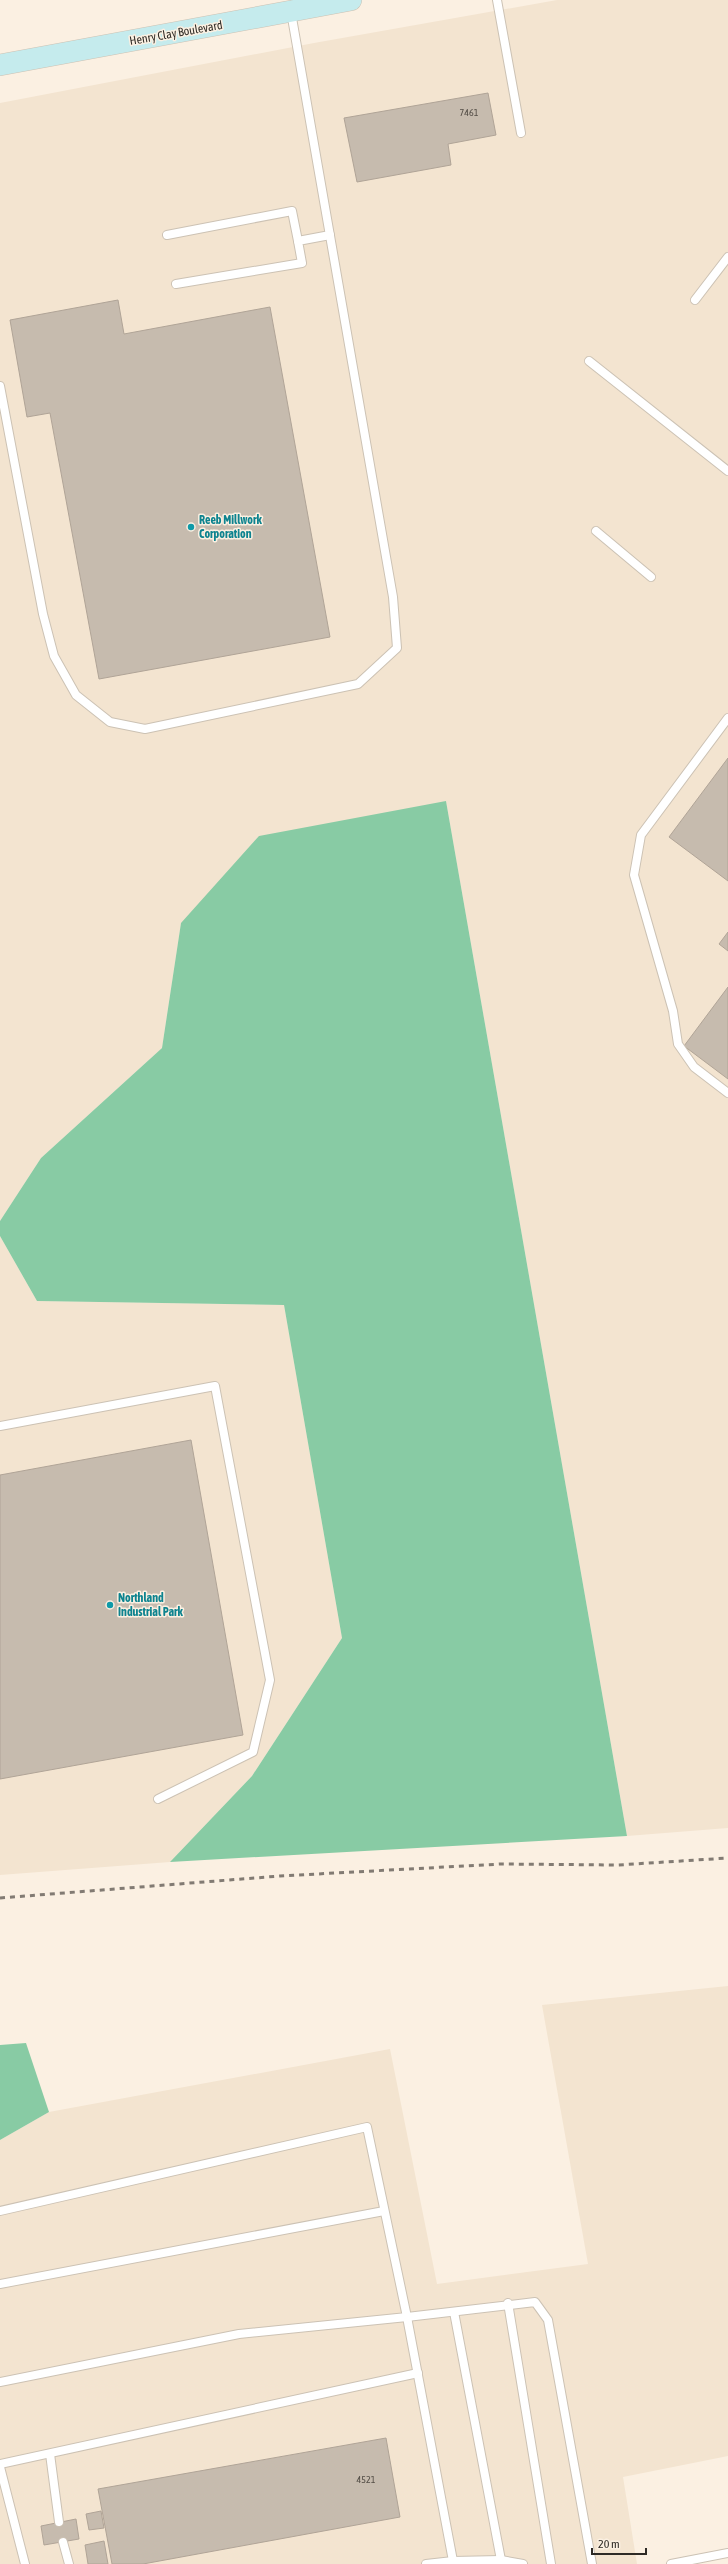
<svg xmlns="http://www.w3.org/2000/svg" width="728" height="2564" font-family="'Asap Condensed',sans-serif">
<style>
.built{fill:#f3e4d0}
.forest{fill:#88cba4}
.building{fill:#c6bbae;stroke:#b0a497}
.lines{fill:none;stroke-linecap:round;stroke-linejoin:round}
.lane-casing{stroke:#ccc2b4;stroke-width:10}
.secondary-casing{stroke:#ccc2b4;stroke-width:22}
.lane{stroke:#fff;stroke-width:8}
.secondary{stroke:#c5ebed;stroke-width:21}
.rail{stroke:#827b73;stroke-width:3;stroke-dasharray:5 5;stroke-linecap:butt}
.culture-dot{fill:#0f9aa8;stroke:#fbf0e2;stroke-width:1.5}
.labels{text-anchor:middle;stroke-width:3;stroke-linejoin:round;paint-order:stroke}
.number-label{font-size:10px;fill:#544e47}
.street-label{font-size:12px;fill:#2e2a25;stroke:#fbf0e2}
.culture-label{font-size:12px;font-weight:bold;fill:#0d838f;stroke:#fbf0e2;text-anchor:start}
</style>
<rect width="100%" height="100%" fill="#fbf0e2"/>
<!-- built -->
<g class="built">
<path d="M557,0H728V1828L627,1836L446,801L181,923L162,1048L41,1158L0,1221V103L314,43Z"/>
<path d="M0,1236L37,1301L284,1305L342,1638L252,1776L170,1862L0,1875Z"/>
<path d="M728,1986V2456L623,2477L637,2564H0V2140L49,2112L390,2049L437,2284L588,2264L542,2005Z"/>
</g>
<!-- forest -->
<g class="forest">
<path d="M446,801L627,1836L170,1862L252,1776L342,1638L284,1305L37,1301L0,1236V1221L41,1158L162,1048L181,923L259,836Z"/>
<path d="M26,2043L49,2112L0,2140V2045Z"/>
</g>
<!-- building -->
<g class="building">
<path d="M488,93L496,135L448,144L451,165L357,182L344,118Z"/>
<path d="M118,300L124,334L270,307L330,637L99,679L50,413L27,417L10,320Z"/>
<path d="M728,758V881L669,837Z"/>
<path d="M728,932V951L719,944Z"/>
<path d="M728,987V1079L684,1046Z"/>
<path d="M191,1440L243,1735L0,1779V1475Z"/>
<path d="M386,2438L400,2517L143,2564H112L98,2489Z"/>
<path d="M101,2511L104,2528L89,2530L86,2514Z"/>
<path d="M76,2519L79,2539L44,2545L41,2526Z"/>
<path d="M104,2541L108,2564H88L85,2545Z"/>
</g>
<g class="lines">
<!-- lane casing -->
<g class="lane-casing">
<g id="lane">
<path d="M497,0L521,133"/>
<path d="M167,235L292,211L298,241"/>
<path d="M176,284L302,263L298,241L330,235"/>
<path d="M695,300L728,257"/>
<path d="M589,361L728,471"/>
<path d="M0,386L43,614L54,656L76,695L110,722L145,729L358,684L397,648L393,597L291,12"/>
<path d="M596,531L651,577"/>
<path d="M728,718L641,835L634,875L673,1011L678,1044L694,1067L728,1093"/>
<path d="M0,1426L215,1386L270,1680L253,1752L158,1799"/>
<path d="M0,2211L367,2127L407,2317L239,2334L0,2382"/>
<path d="M0,2284L384,2211"/>
<path d="M508,2303L551,2564"/>
<path d="M454,2312L501,2560"/>
<path d="M50,2454L59,2522"/>
<path d="M0,2464L418,2373"/>
<path d="M0,2467L25,2564"/>
<path d="M63,2542L69,2564"/>
<path d="M426,2564L453,2561"/>
<path d="M523,2564L501,2560L453,2561L407,2317L535,2302L548,2320L592,2564"/>
<path d="M671,2564L728,2553"/>
</g>
</g>
<!-- secondary casing -->
<g class="secondary-casing">
<path id="secondary" d="M0,65L351,0"/>
</g>
<!-- lane -->
<use href="#lane" class="lane"/>
<!-- secondary -->
<use href="#secondary" class="secondary"/>
<!-- rail -->
<path class="rail" d="M0,1898L280,1876L501,1864L618,1865L728,1858"/>
</g>
<!-- markers -->
<g class="culture-dot">
<circle cx="191" cy="527" r="4"/>
<circle cx="110" cy="1605" r="4"/>
</g>
<g class="labels">
<!-- number labels -->
<g class="number-label">
<text x="469" y="116">7461</text>
<text x="366" y="2483">4521</text>
</g>
<!-- street labels -->
<g class="street-label">
<text transform="translate(176 33) rotate(-10)" y="4">Henry Clay Boulevard</text>
</g>
<!-- culture labels -->
<g class="culture-label">
<text x="199" y="524">Reeb Millwork<tspan x="199" dy="14">Corporation</tspan></text>
<text x="118" y="1602">Northland<tspan x="118" dy="14">Industrial Park</tspan></text>
</g>
</g>
<!-- scale -->
<path d="M592 2548v6h54v-6" fill="none" stroke="#2e2a25" stroke-width="2"/>
<text x="598" y="2548" font-size="12" fill="#2e2a25" stroke="#fbf0e2" stroke-width="3" paint-order="stroke">20 m</text>
</svg>
